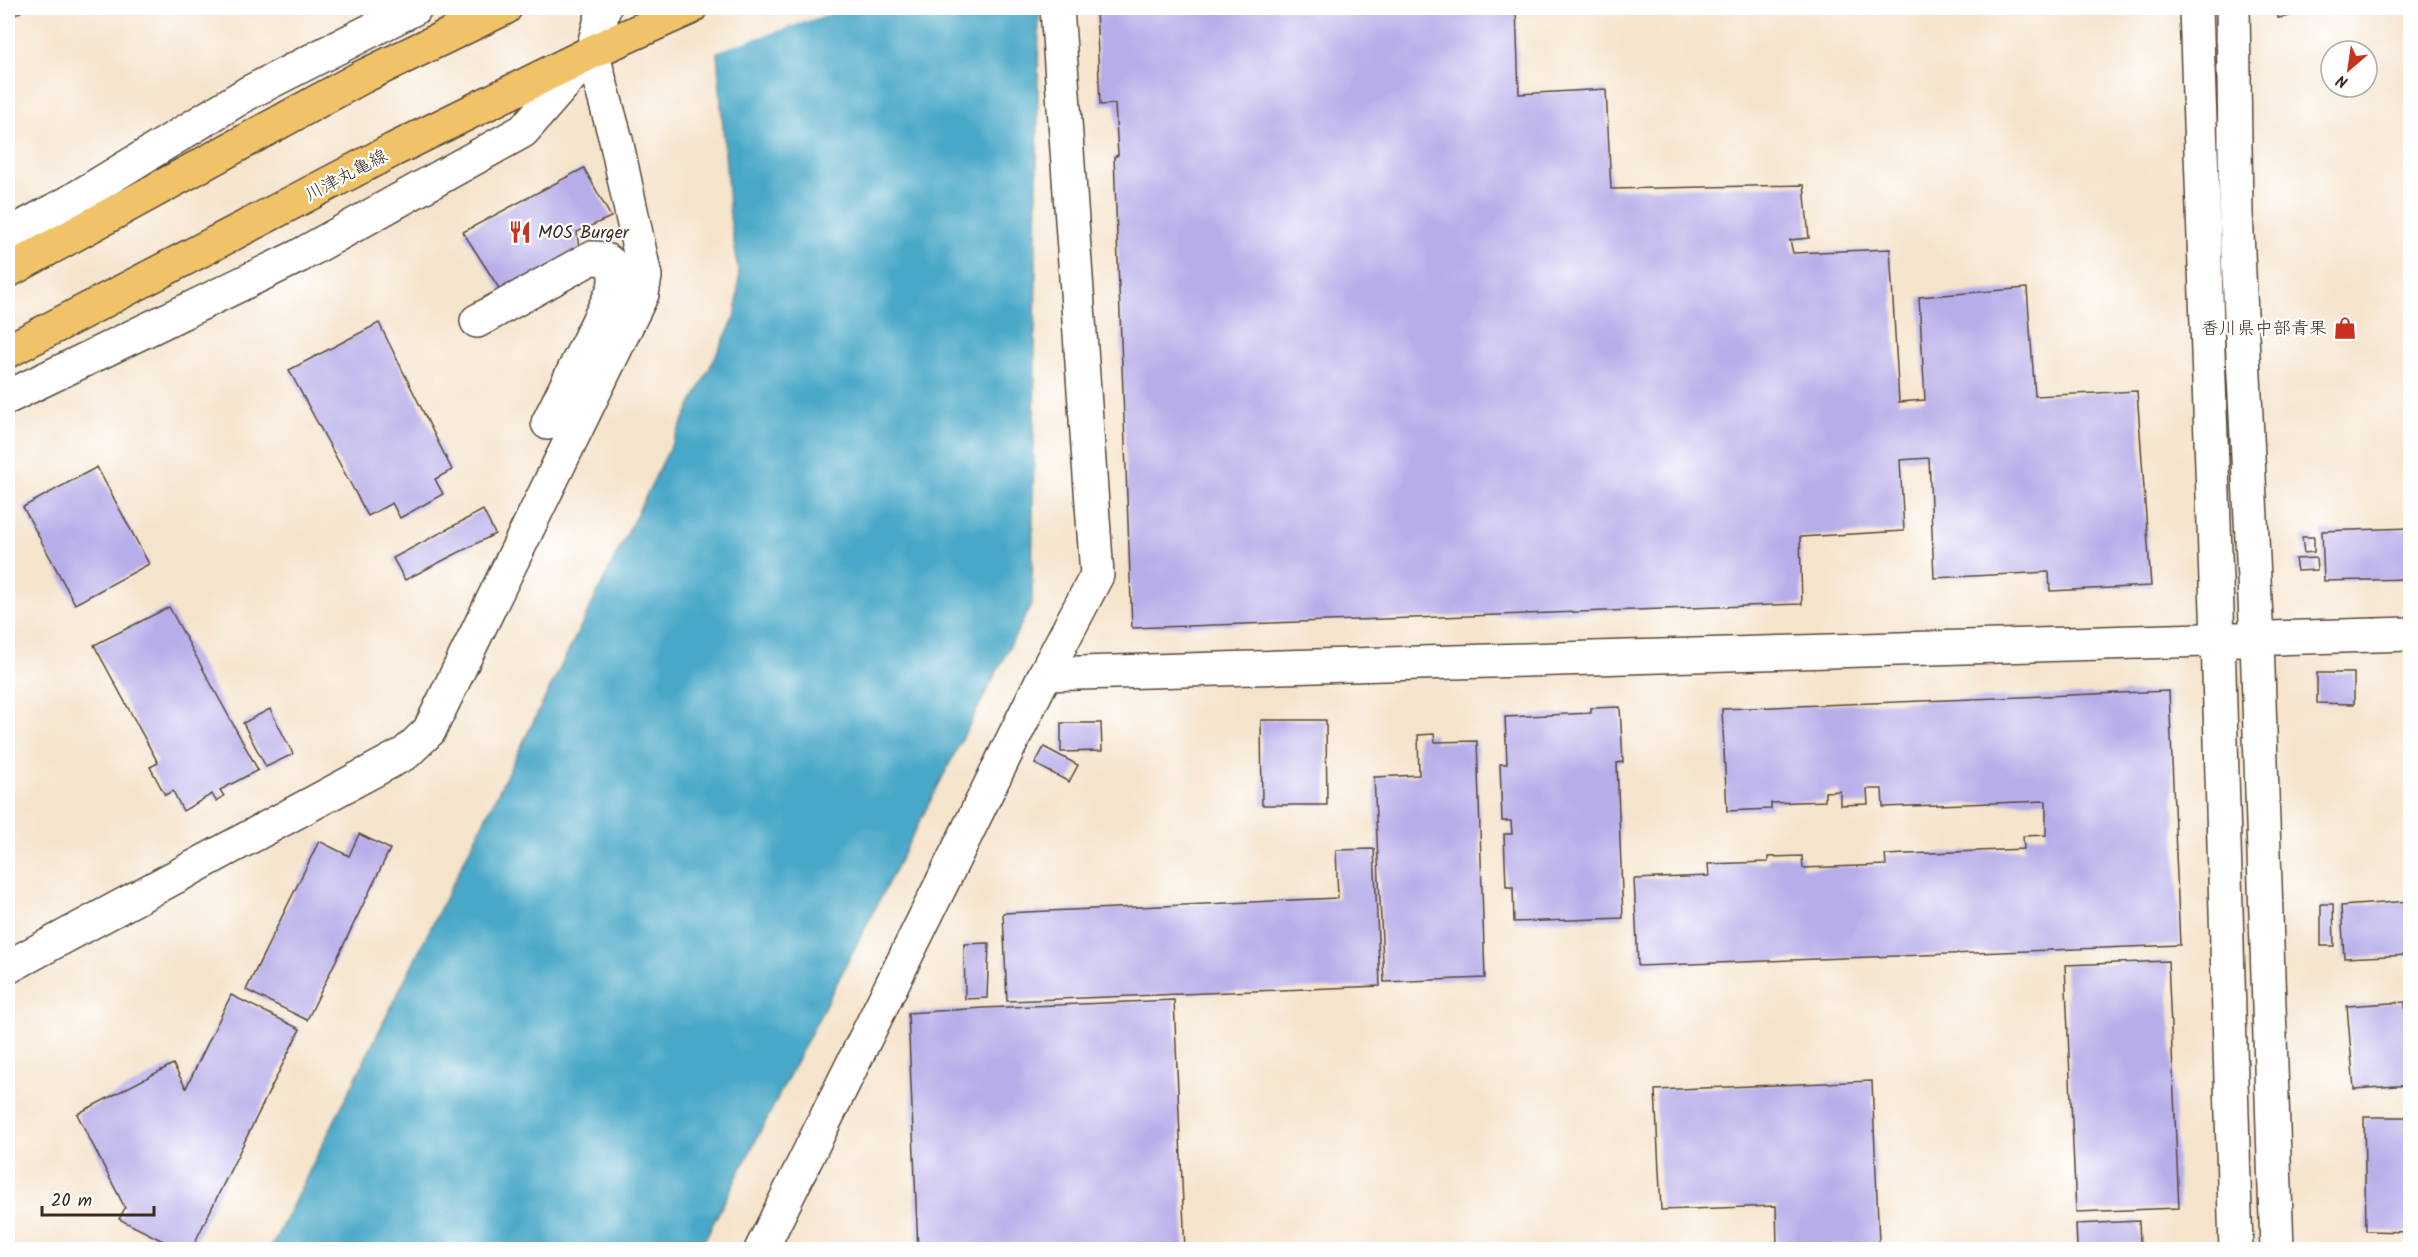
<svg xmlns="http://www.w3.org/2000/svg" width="2418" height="1257" font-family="Kalam,'Klee One',sans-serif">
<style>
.water{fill:#48a8c7;stroke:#426972;stroke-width:1.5}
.pier{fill:#f5e4cc}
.building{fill:#b7aee9}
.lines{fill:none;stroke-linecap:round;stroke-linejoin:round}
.minor-casing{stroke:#574638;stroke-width:36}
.major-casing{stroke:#574638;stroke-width:36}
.minor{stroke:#fff;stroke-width:33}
.major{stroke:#f1c369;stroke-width:33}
.labels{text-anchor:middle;stroke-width:4.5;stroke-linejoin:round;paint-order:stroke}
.street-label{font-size:18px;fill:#3b2a1e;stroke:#fff}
.poi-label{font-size:18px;fill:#3b2a1e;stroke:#fff;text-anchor:start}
</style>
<rect width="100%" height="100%" fill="#fff"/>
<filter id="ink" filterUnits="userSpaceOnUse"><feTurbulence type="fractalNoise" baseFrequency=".0167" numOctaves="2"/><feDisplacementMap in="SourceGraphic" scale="12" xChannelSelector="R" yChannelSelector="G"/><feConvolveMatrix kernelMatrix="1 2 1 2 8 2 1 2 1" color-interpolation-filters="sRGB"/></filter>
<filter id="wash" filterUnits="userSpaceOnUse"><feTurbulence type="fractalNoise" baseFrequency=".008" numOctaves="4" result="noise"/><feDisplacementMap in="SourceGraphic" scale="24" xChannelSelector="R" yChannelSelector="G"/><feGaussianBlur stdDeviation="1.35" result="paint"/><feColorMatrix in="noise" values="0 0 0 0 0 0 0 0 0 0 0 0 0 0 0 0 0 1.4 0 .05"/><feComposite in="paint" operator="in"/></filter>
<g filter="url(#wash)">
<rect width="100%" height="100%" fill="#f5e4cc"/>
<!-- water -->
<path class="water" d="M706,8H1039L1032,603L700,1249L270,1250L736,315L739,276L730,217L717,52Z"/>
<!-- pier -->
<path class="pier" d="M703,8H846L714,52Z"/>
<g id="blocks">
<!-- building -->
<g class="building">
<path d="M8,8H27L8,19Z"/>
<path d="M1096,8H1516L1519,94L1606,89L1611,189L1804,185L1809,238L1790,240L1793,253L1890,249L1899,402L1925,400L1919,297L2027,288L2035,396L2137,391L2151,586L2050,591L2049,572L1934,578L1929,458L1900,460L1904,531L1800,537L1802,604L1132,628L1114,157L1118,155L1115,104L1100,105Z"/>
<path d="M2277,8H2289V16L2278,18Z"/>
<path d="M584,168L611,217L577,232L580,257L504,296L463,232Z"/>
<path d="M379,323L452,470L435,479L443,494L400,518L392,503L368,516L289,370Z"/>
<path d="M97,467L149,564L75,604L23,507Z"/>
<path d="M483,510L495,534L405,580L393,558Z"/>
<path d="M2410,528V579L2324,581L2322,531Z"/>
<path d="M2302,537H2314V552L2304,553Z"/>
<path d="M2316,558L2317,570L2297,571L2295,559Z"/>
<path d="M169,607L258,770L220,790L224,796L216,801L212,794L183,811L173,791L165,795L150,767L158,763L94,645Z"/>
<path d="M2317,673H2354V704L2317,703Z"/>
<path d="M2169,691L2180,945L1638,966L1634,879L1709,876L1708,864L1768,862V857L1802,856L1803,868L1886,865L1885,855L2024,849L2023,836L2046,835V801L1883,807L1882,789H1867L1868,804L1840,805V791L1825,792V801L1771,803V809L1727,811L1722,709Z"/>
<path d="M1620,707L1623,762L1617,763L1623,918L1514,922L1513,887H1506L1504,834H1512L1511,821H1502L1500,764H1507L1505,717L1591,713V708Z"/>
<path d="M270,709L293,754L266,767L243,723Z"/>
<path d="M1261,720H1326L1327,805H1262Z"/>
<path d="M1061,723H1101L1102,751L1061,752Z"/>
<path d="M1434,734L1435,742L1477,741L1485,978L1384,982L1374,777L1419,775L1418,735Z"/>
<path d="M1044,747L1078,765L1069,782L1035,764Z"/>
<path d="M359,834L390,849L307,1020L246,990L319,841L349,856Z"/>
<path d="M1374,849L1380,986L1007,1001L1003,913L1338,898L1336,850Z"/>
<path d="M2410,901V955L2344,958L2341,906Z"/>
<path d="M2321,904H2333L2334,946H2321Z"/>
<path d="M989,943L987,998L965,999L964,944Z"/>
<path d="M2168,961L2179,1208L2076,1212L2065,965Z"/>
<path d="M231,995L300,1029L191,1250H181L119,1219L125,1208L77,1114L173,1064L186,1088Z"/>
<path d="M1174,1000L1185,1250H918L908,1013L983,1008Z"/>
<path d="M2405,1002L2410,1085L2354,1089L2347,1006Z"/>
<path d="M1872,1081L1879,1243L1777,1247L1776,1206L1661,1210L1655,1090Z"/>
<path d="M2364,1117H2410V1232L2366,1231Z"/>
<path d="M2139,1221L2140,1243L2077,1247L2076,1224Z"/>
</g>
</g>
</g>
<g filter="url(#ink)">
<use href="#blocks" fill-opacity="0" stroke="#574638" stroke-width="1.5"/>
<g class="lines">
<!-- minor casing -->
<g class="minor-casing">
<g id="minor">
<path d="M2196,8L2218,639L2236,1250"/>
<path d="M2233,8L2236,213L2257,640L2277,1250"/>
<path d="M8,235L68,203L248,93L415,8"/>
<path d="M477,321L591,258C614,257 617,270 614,289L548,423"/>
<path d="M8,397L299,256L523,131L592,52"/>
<path d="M1045,674L2410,634"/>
<path d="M8,967L406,753L429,731L642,294L645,276L616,140L592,52L604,8"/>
<path d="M761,1250L1045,674L1097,575L1057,8"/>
</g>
</g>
<!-- major casing -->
<g class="major-casing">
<g id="major">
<path d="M8,271L362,77L505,8"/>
<path d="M8,351L393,150L592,52L690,8"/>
</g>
</g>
<!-- minor -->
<use href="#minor" class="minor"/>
<!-- major -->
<use href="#major" class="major"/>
</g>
</g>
<!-- icons -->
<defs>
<g id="restaurant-bare" transform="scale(1.8)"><path d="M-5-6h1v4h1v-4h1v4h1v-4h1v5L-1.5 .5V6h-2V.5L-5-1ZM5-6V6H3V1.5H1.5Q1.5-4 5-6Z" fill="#c8321e" stroke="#fff" stroke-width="2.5" paint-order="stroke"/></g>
<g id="shop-bare" transform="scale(1.8)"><path d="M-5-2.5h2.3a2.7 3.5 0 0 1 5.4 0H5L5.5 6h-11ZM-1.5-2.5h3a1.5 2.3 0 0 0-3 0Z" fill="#c8321e" stroke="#fff" stroke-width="2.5" paint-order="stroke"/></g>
</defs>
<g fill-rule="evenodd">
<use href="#restaurant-bare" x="520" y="232"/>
<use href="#shop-bare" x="2345" y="328"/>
</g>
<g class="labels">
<!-- street labels -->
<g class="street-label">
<text transform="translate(346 175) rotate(-28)" y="6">川津丸亀線</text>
</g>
<!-- poi labels -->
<g class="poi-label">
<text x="538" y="238">MOS Burger</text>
<text x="2327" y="334" text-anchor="end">香川県中部青果</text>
</g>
</g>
<!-- margin -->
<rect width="2418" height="1257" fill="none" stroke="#fff" stroke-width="30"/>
<!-- north arrow -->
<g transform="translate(2349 69) rotate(209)"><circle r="28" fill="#ffffff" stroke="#b1aaa5" stroke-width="1.5"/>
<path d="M0-4.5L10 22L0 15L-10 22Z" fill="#c8321e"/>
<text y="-9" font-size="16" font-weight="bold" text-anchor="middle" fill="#3b2a1e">N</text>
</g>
<!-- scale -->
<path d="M42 1206v9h112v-9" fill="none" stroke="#3b2a1e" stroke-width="3"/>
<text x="51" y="1206" font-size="18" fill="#3b2a1e" stroke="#ffffff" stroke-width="4.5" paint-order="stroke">20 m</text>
</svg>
